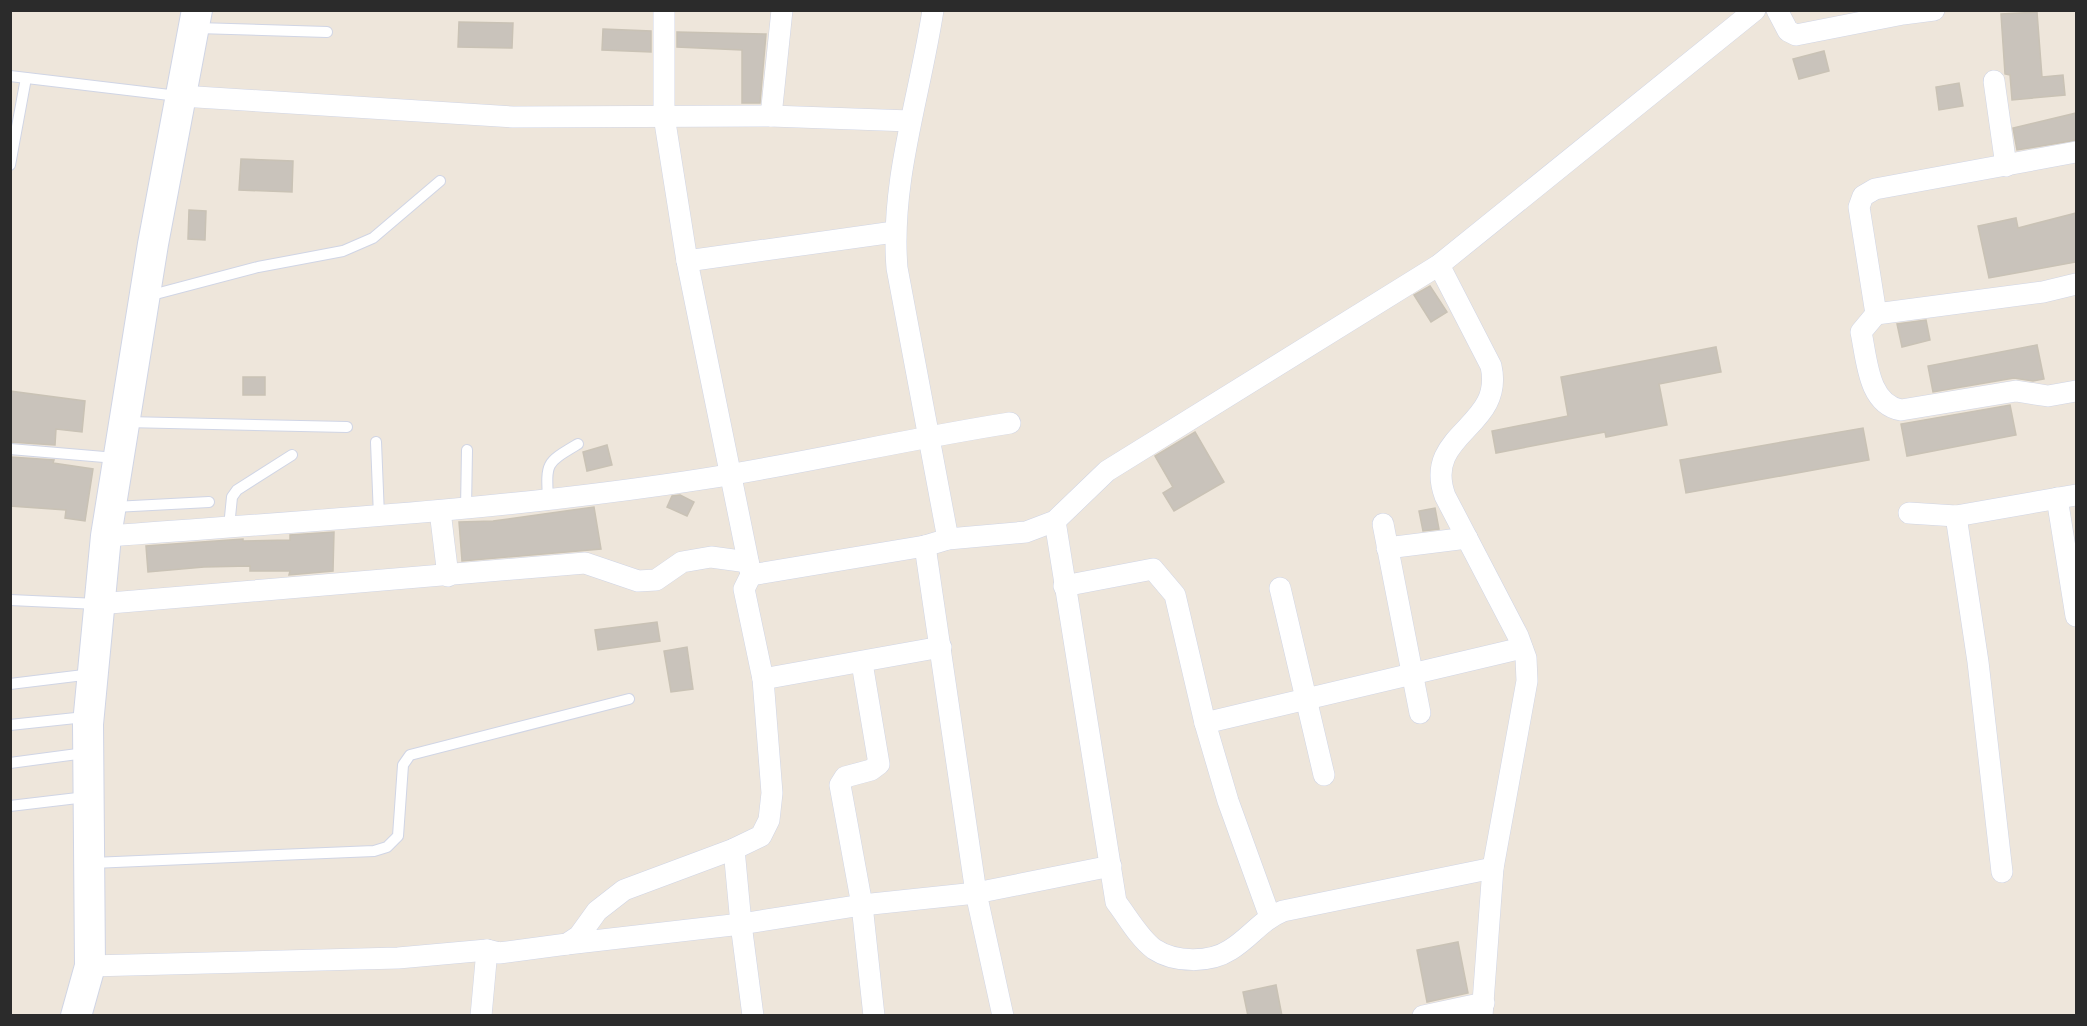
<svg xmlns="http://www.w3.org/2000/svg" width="2087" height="1026" font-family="Mulish,sans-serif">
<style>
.building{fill:#c9c3bb;stroke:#c9c2b5;stroke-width:1.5}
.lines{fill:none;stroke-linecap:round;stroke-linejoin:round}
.lane-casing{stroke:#d0d5e5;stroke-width:12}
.street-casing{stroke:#d0d5e5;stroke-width:22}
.secondary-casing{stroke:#d0d5e5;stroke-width:32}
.lane{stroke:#fff;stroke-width:10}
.street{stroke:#fff;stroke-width:21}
.secondary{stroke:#fff;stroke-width:30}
</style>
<rect width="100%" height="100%" fill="#eee6db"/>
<!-- building -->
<g class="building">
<path d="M2037,12L2042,77L2063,75L2065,95L2012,100L2010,75L2005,74L2001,14Z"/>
<path d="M459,22L513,23L512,48L458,47Z"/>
<path d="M603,29L651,31V52L602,50Z"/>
<path d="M677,32L766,34L760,103H742V50L677,47Z"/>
<path d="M1824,51L1829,71L1799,79L1793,59Z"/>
<path d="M1959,83L1963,106L1939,110L1936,87Z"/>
<path d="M2076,113V140L2017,150L2013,128Z"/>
<path d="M241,159L293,161L292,192L239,190Z"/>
<path d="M189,210L206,211L205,240L188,239Z"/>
<path d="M2076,213V262L1989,278L1978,226L2016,218L2018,228Z"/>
<path d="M1430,286L1447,312L1431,322L1414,295Z"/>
<path d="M1926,320L1930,340L1902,347L1897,324Z"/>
<path d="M2037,345L2044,379L2033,381L2014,378L1933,392L1928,366Z"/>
<path d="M1716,347L1721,372L1659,384L1667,425L1606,437L1605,432L1496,453L1492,431L1568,416L1561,377Z"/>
<rect x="243" y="377" width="22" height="18"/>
<path d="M10,391L85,401L82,432L56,429L55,445L10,442Z"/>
<path d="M2010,405L2016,435L1907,456L1901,424Z"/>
<path d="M1863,428L1869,460L1686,493L1680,460Z"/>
<path d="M1195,432L1224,482L1174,511L1163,493L1173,487L1155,456Z"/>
<path d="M607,445L612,465L587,471L583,452Z"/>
<path d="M10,457L54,460L53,463L93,469L85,521L65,518L66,510L10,506Z"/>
<path d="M680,495L694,502L687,516L667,507L672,496Z"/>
<path d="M594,507L601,549L462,561L459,522L493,521Z"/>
<path d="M1435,508L1439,529L1423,531L1419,511Z"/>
<path d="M334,532L333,571L289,575L290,571H250V566L204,567L148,572L146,546L243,539V541L290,540V535Z"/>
<path d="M657,622L660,641L598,650L595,630Z"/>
<path d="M687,647L693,689L671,692L664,651Z"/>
<path d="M1458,942L1468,993L1427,1002L1417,950Z"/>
<path d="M1276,985L1282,1016H1248L1243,992Z"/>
</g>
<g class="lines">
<!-- lane casing -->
<g class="lane-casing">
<g id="lane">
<path d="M197,28L327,32"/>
<path d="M10,76L178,96"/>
<path d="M10,165L26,78"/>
<path d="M148,296L258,267L343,251L373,238L440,181"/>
<path d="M126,422L347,427"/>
<path d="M376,442L379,516"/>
<path d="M10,449L116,458"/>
<path d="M548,499C546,462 546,463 578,444"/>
<path d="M114,507L209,502"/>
<path d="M466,509L467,450"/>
<path d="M229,527L232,497L237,490L292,455"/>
<path d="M10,600L98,604"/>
<path d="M10,684L92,674"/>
<path d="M10,725L85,717"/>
<path d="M10,763L85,753"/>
<path d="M10,806L86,797"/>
<path d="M92,863L374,851L387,847L398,836L403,765L410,755L629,699"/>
</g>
</g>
<!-- street casing -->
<g class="street-casing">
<g id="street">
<path d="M664,10V116L687,261L751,575"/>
<path d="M933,10C920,96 890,181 897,268L948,539"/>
<path d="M1777,10L1788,31L1796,35L1903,14L1934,10"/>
<path d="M1994,81L2006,166"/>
<path d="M181,96L513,117L771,116L910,121"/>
<path d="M771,116L782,10"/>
<path d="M687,261L894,232"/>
<path d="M1439,265L1491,366C1505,428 1422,433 1445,496L1518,636L1526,658L1527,681L1493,868L1482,1016"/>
<path d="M2076,284L2043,292L1876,314L1861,332C1867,360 1868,404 1901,410L2016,391L2048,396L2076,391"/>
<path d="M1876,314L1859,207L1863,196L1875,189L2076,152"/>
<path d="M2057,498L2076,616"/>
<path d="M440,511L448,576"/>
<path d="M1909,513L1956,516L2076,495"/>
<path d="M1956,516L1978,662L2002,872"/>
<path d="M1055,521L1116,902C1127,916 1139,938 1154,949C1175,963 1210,963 1230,950C1250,938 1261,920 1283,911L1493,868"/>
<path d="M1383,524L1420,713"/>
<path d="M106,536C305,521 505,510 703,479C806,463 907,439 1010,423"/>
<path d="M925,546L976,893L1003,1016"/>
<path d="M1387,548L1467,538"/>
<path d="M1064,586L1153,569L1175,595L1205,723L1228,801L1270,917"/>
<path d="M1280,588L1324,775"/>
<path d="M98,604L585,563L638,581L656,580L682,562L711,557L748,562"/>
<path d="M862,663L879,764L871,770L845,777L840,785L862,905L976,893L1111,866"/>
<path d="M763,679L941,647"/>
<path d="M1205,723L1522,648"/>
<path d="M734,849L741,924L862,905L874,1016"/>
<path d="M567,944L741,924L753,1016"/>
<path d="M90,966L398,958L487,950L499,953L567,944L579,936L597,911L624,890L734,849L761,836L769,820L772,793L763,679L744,589L751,575L925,546L948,539L1026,532L1055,521L1107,471L1439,265L1755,10"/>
<path d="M481,1016L487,950"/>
<path d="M1423,1016L1484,1003"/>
</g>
</g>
<!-- secondary casing -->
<g class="secondary-casing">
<path id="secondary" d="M76,1016L90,966L88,724L106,536L153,244L197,10"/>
</g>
<!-- lane -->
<use href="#lane" class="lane"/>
<!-- street -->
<use href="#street" class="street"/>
<!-- secondary -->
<use href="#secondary" class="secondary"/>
</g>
<!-- border -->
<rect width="2087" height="1026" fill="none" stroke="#2b2b2b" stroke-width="24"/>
</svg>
